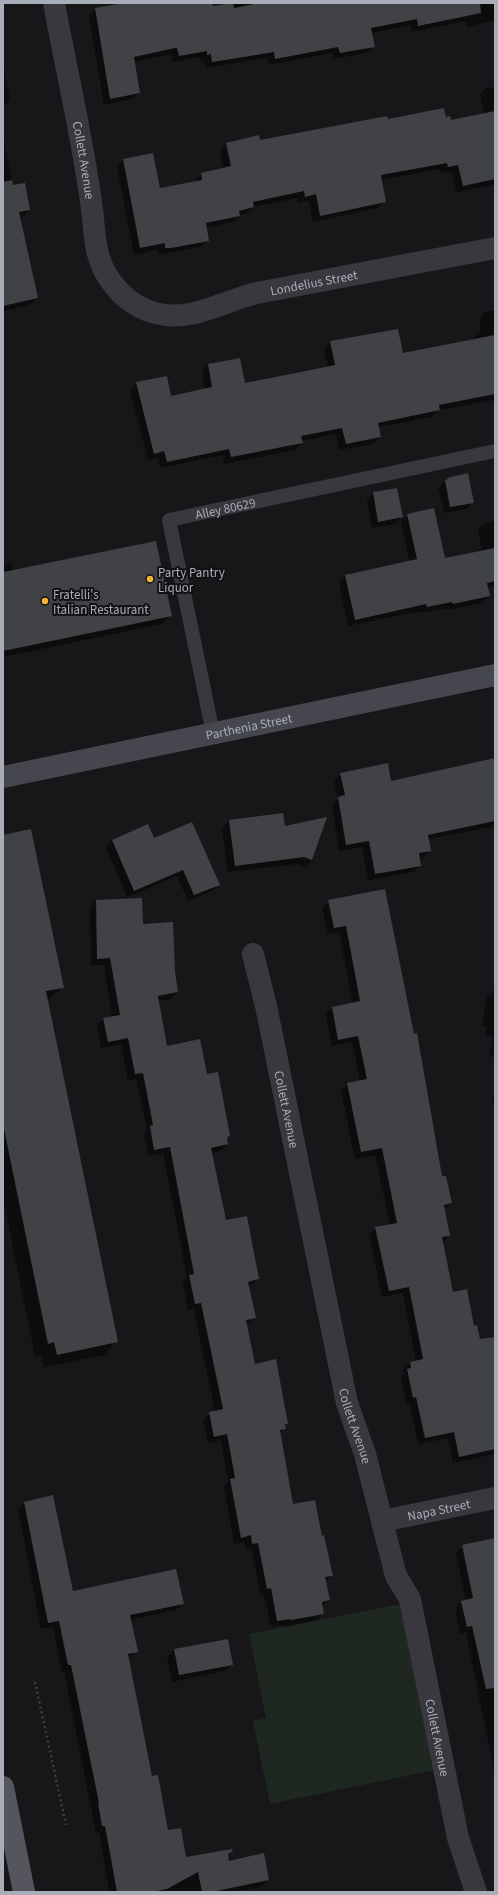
<svg xmlns="http://www.w3.org/2000/svg" width="498" height="1895" font-family="'Source Sans 3',sans-serif">
<style>
.green{fill:#1e2720}
.shadow{fill:#0007}
.building{fill:#414246}
.lines{fill:none;stroke-linecap:round;stroke-linejoin:round}
.path{stroke:#3e3f45;stroke-width:2.5;stroke-dasharray:2 3;stroke-linecap:butt}
.lane{stroke:#38383e;stroke-width:14}
.street{stroke:#38383e;stroke-width:22}
.secondary{stroke:#46474e;stroke-width:22}
.primary{stroke:#54555d;stroke-width:22}
.poi-dot{fill:#f2b336;stroke:#121214;stroke-width:1.5}
.labels{text-anchor:middle;stroke-width:4;stroke-linejoin:round;paint-order:stroke}
.street-label{font-size:13px;fill:#a9adb8;stroke:#121214}
.poi-label{font-size:13px;fill:#a9adb8;stroke:#121214;text-anchor:start}
</style>
<rect width="100%" height="100%" fill="#171719"/>
<!-- green -->
<path class="green" d="M401,1604L435,1770L270,1804L253,1721L266,1718L249,1634Z"/>
<!-- shadow -->
<g class="shadow">
<path d="M111,3H195L212,8L239,3H495V20L467,27L466,21L412,32L410,25L371,33L374,46L367,53L333,59L332,53L269,65L267,58L206,68L204,61H201L200,57L172,62L171,54L134,62L139,93L132,99L104,105L89,16L96,9L107,7Z"/>
<path d="M3,64L10,100L3,106Z"/>
<path d="M495,87V185L456,192L452,172L441,173L440,169L381,180L385,201L378,208L313,222L309,201L298,203L297,198L253,207L247,213L240,215L232,222L206,228L208,240L201,247L163,254H159L158,249L134,255L117,166L123,160L159,189L195,182L201,174L223,169L220,150L226,144L260,142L387,120L445,118L450,121L484,114L480,95L486,88Z"/>
<path d="M3,136L13,186L29,210L22,217H19L37,298L30,305L3,311Z"/>
<path d="M495,310V400L438,410L432,417L378,427L380,437L373,444L339,450L336,434L301,441L302,443L295,450L224,464L223,455L160,468L158,458L148,460L130,390L137,383L170,397L205,390L202,371L208,365L244,384L328,368L324,349L331,342L402,354L471,341L477,333L481,332L479,319L485,312Z"/>
<path d="M448,478L473,502L467,509L444,513L438,488Z"/>
<path d="M373,493L401,517L395,524L372,528L367,500Z"/>
<path d="M408,515L444,559L482,552L478,530L485,523L495,521V586L487,588L489,596L482,603L446,610V608L420,613V611L348,626L339,582L346,575L409,561L401,521Z"/>
<path d="M11,563L13,571L170,616L162,624L3,657V565Z"/>
<path d="M495,759V823L492,827L428,839L430,850L423,857L419,858L420,866L413,872L368,880L362,847L339,851L332,804L338,799L334,780L341,774L390,782Z"/>
<path d="M326,819L312,860L305,867L297,864L228,872L222,828L229,821L284,828Z"/>
<path d="M3,836L63,987L47,1001L116,1342L104,1355L44,1367L41,1355L35,1356L3,1198Z"/>
<path d="M112,840H153L218,884L212,891L188,901L177,876L127,897L106,847Z"/>
<path d="M384,890L442,1178L451,1203L444,1210L449,1235L443,1242L452,1293L473,1327L479,1341L495,1338V1454L453,1463L448,1438L418,1444L410,1404H407L401,1377L404,1374L403,1370L410,1363L416,1362L403,1293L382,1297L369,1235L376,1228L390,1225L375,1155L355,1159L341,1091L348,1084L360,1081L352,1042L332,1046L326,1014L332,1008L353,1004L339,932L328,934L322,908L329,901Z"/>
<path d="M96,901L142,925L174,971L177,992L171,999L158,1001L166,1047L206,1076L229,1136L226,1139L227,1144L220,1151L211,1153L225,1221L258,1279L248,1286L254,1317L246,1325L254,1365L287,1423L280,1434L292,1505L321,1537L332,1575L325,1582L328,1600L322,1607L323,1614L316,1620L284,1627V1625L271,1627L264,1595H261L251,1549L246,1550L244,1542L234,1544L224,1487L228,1482L221,1440L208,1443L203,1420L210,1413L215,1412L194,1309L188,1310L183,1282L187,1278L163,1153L148,1156L144,1133L147,1130L136,1079L128,1081L121,1044L101,1048L97,1025L104,1019L112,1017L104,965H91L90,907Z"/>
<path d="M494,990H495V1057L489,1056L493,1037L485,1035L487,1026L482,1025L487,997Z"/>
<path d="M495,1096V1106L492,1100Z"/>
<path d="M25,1503L72,1592L183,1603L176,1610L130,1620L137,1651L128,1658L152,1777L167,1831L185,1858L228,1862L268,1880L261,1887L236,1892H109L99,1832L96,1833L64,1671L62,1672L53,1627L41,1629L18,1509Z"/>
<path d="M495,1540V1776L466,1632L460,1634L455,1608L462,1601H466L456,1553L463,1546Z"/>
<path d="M227,1640L232,1665L225,1671L172,1682L167,1657L174,1650Z"/>
</g>
<!-- building -->
<g class="building">
<path d="M123,3H212L213,6L233,3L234,8L260,3H480L481,13L418,26L417,19L371,28L375,47L340,53L338,47L275,59L274,52L212,62L211,54L207,55V51L179,56L177,48H175L134,57L140,93L110,99L95,8Z"/>
<path d="M444,108L446,117L450,116L451,120L495,111V179L463,186L458,165L448,167L447,163L381,175L386,202L320,216L316,194L305,197L304,191L253,202L254,207L239,211L240,216L206,223L209,241L171,248H165V243L140,248L123,159L153,153L160,188L202,180L201,173L231,166L226,143L259,135L260,140L387,116L388,119Z"/>
<path d="M12,180L13,185L25,183L30,210L19,212L38,298L3,306V182Z"/>
<path d="M398,329L403,353L495,335V394L439,405L440,410L378,423L381,437L346,444L342,428L301,436L303,443L231,457L229,449L167,462L164,451L154,454L136,382L167,376L171,396L212,387L208,364L240,358L245,383L306,371L335,365L330,341Z"/>
<path d="M468,473L474,503L450,507L445,480L448,479L447,478Z"/>
<path d="M397,488L403,517L378,522L373,492Z"/>
<path d="M434,508L445,558L495,548V581L487,583L490,596L453,604L452,602L427,607L426,604L355,620L345,575L417,559L407,514Z"/>
<path d="M156,541L172,616L3,651V572Z"/>
<path d="M495,758V821L428,835L431,851L419,853L421,866L375,874L369,841L346,845L338,797L345,795L340,773L388,763L391,781Z"/>
<path d="M283,813L285,826L327,817L312,860L304,857L235,866L229,820Z"/>
<path d="M192,822L220,885L194,895L183,870L134,891L112,840L148,824L154,838Z"/>
<path d="M31,829L64,988L46,991L118,1342L57,1355L54,1342L48,1344L3,1124V835Z"/>
<path d="M385,889L414,1034L417,1033L442,1176H446L452,1203L444,1205L450,1236L442,1237L453,1292L467,1289L474,1326L477,1325L480,1339L495,1337V1449L459,1457L454,1432L425,1438L416,1397L413,1398L407,1369L411,1368L410,1362L423,1359L409,1287L389,1291L375,1227L397,1223L382,1148L361,1152L347,1083L367,1079L358,1036L338,1040L332,1007L360,1001L346,926L334,928L328,900Z"/>
<path d="M142,898L143,924L173,922L175,971L178,992L158,996L167,1046L200,1039L207,1074L218,1072L230,1136L227,1137L228,1144L211,1148L226,1220L247,1216L259,1279L248,1282L256,1318L246,1320L255,1364L276,1359L288,1424H285L286,1429L280,1430L293,1504L315,1500L322,1536L324,1535L333,1576L325,1577L330,1600L322,1602L324,1614L291,1620L290,1619L277,1621L271,1588L267,1589L258,1543L252,1544L251,1535L241,1538L230,1479L235,1478L227,1434L214,1437L209,1412L223,1409L201,1303L195,1304L189,1275L194,1274L170,1147L154,1150L150,1126L153,1125L143,1073L135,1074L128,1038L108,1042L103,1018L120,1015L110,958L97,959L96,900Z"/>
<path d="M53,1495L73,1591L176,1569L184,1604L130,1615L138,1652L128,1654L152,1776L158,1775L168,1830L181,1828L186,1857L232,1849L233,1851L228,1854L229,1861L264,1853L269,1880L212,1892H202L198,1872L167,1889L152,1892H117L105,1826H102L98,1803H99L71,1665H68L59,1621L48,1623L24,1502Z"/>
<path d="M495,1538V1688L486,1689L472,1626L467,1627L461,1601L473,1598L462,1545Z"/>
<path d="M228,1639L233,1665L179,1675L174,1649Z"/>
</g>
<g class="lines">
<!-- path -->
<path class="path" d="M35,1682L66,1825"/>
<!-- lane -->
<path class="lane" id="s1" d="M213,733L169,520L495,451"/>
<!-- street -->
<g class="street">
<path id="s2" d="M54,3C66,68 82,136 91,202C95,226 93,250 105,272C117,293 133,307 155,313C191,323 223,301 257,293L495,248"/>
<path id="s3" d="M253,954L266,1006L347,1403L365,1454L396,1576L410,1599L458,1838L476,1892"/>
<path id="s4" d="M382,1521L495,1498"/>
</g>
<!-- secondary -->
<path class="secondary" id="s5" d="M3,777L495,675"/>
<!-- primary -->
<path class="primary" d="M3,1787L24,1892"/>
</g>
<!-- markers -->
<g class="poi-dot">
<circle cx="150" cy="579" r="4"/>
<circle cx="45" cy="601" r="4"/>
</g>
<g class="labels">
<!-- street labels -->
<g class="street-label">
<text dy="5" stroke="none"><textPath href="#s2" startOffset="160">Collett Avenue</textPath></text>
<text dy="5" stroke="none"><textPath href="#s2" startOffset="504">Londelius Street</textPath></text>
<text dy="5" stroke="none"><textPath href="#s1" startOffset="275">Alley 80629</textPath></text>
<text dy="5" stroke="none"><textPath href="#s5" startOffset="251">Parthenia Street</textPath></text>
<text dy="5" stroke="none"><textPath href="#s3" startOffset="159">Collett Avenue</textPath></text>
<text dy="5" stroke="none"><textPath href="#s3" startOffset="483">Collett Avenue</textPath></text>
<text dy="5" stroke="none"><textPath href="#s4" startOffset="58">Napa Street</textPath></text>
<text dy="5" stroke="none"><textPath href="#s3" startOffset="807">Collett Avenue</textPath></text>
</g>
<!-- poi labels -->
<g class="poi-label">
<text x="158" y="577">Party Pantry<tspan x="158" dy="15">Liquor</tspan></text>
<text x="53" y="599">Fratelli's<tspan x="53" dy="15">Italian Restaurant</tspan></text>
</g>
</g>
<!-- border -->
<rect width="498" height="1895" fill="none" stroke="#a9adb8" stroke-width="8"/>
</svg>
